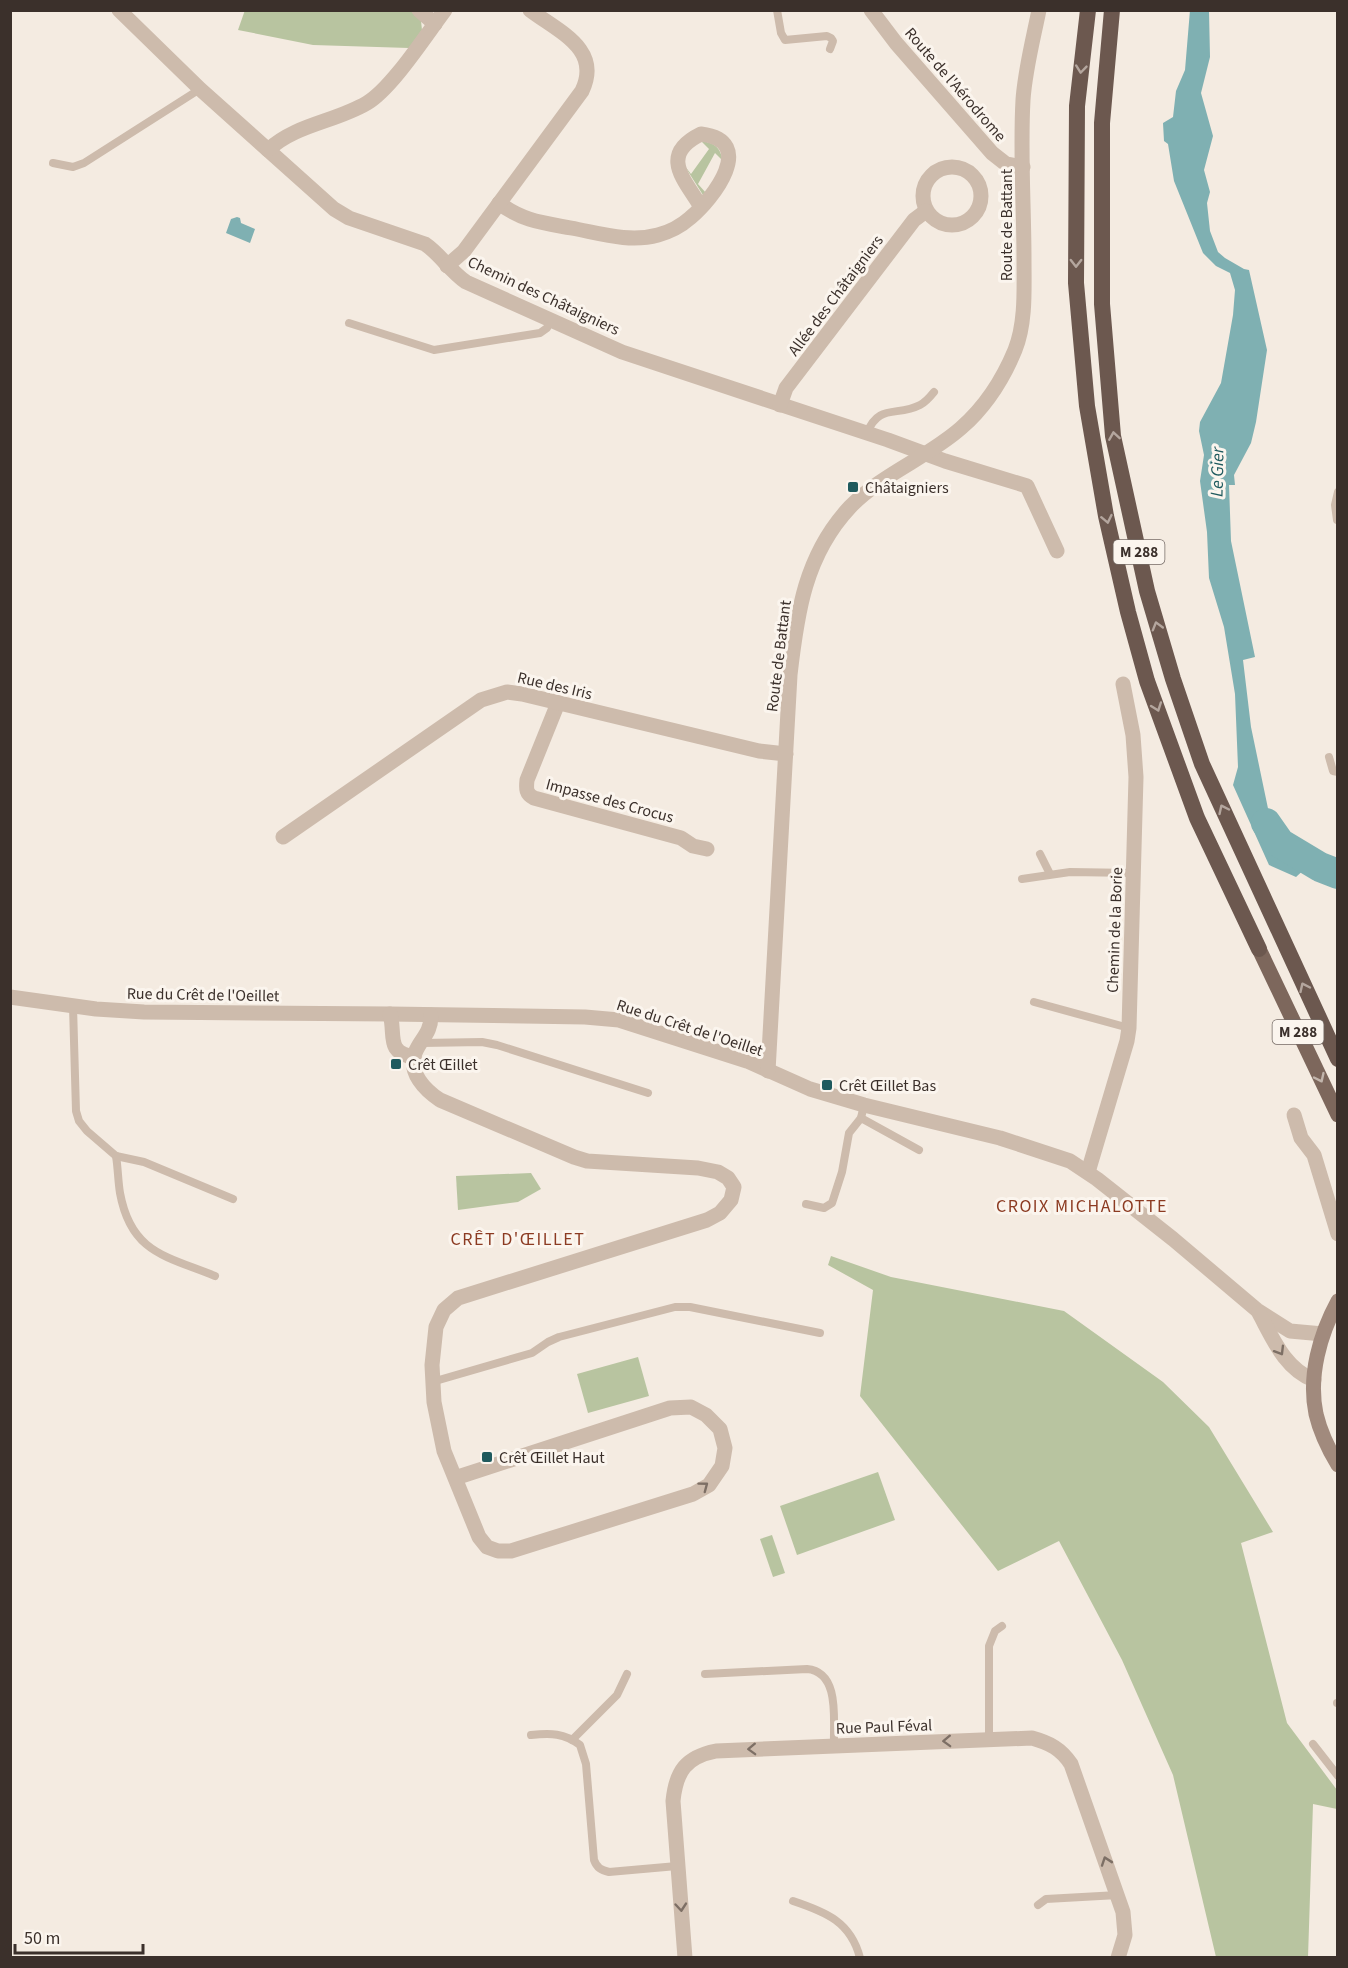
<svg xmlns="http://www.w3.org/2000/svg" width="1348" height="1968" font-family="'Source Sans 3',sans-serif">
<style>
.green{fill:#b8c4a0}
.water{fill:#7fb0b2}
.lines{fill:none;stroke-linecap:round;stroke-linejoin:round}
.river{stroke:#7fb0b2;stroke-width:30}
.service{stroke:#cdbbac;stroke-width:8}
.minor{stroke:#cdbbac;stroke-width:15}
.secondary{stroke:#a18a7d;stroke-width:15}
.primary{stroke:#7d675c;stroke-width:15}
.trunk{stroke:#6c584f;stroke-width:16}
.oneway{stroke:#b4a69e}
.oneway2{stroke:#c2b5ac}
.oneway3{stroke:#7d6f65}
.poi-dot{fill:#1f5a5e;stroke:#fbf5ee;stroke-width:2}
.labels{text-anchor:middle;stroke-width:6;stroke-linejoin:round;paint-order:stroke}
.shield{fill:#fbf5ee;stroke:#756b66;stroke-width:1.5}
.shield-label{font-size:15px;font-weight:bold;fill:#3b302b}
.street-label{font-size:16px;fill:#3b302b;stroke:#fbf5ee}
.poi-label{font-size:16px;fill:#3b302b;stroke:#fbf5ee;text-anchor:start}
.water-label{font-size:18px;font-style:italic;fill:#1f5a5e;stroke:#fbf5ee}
.neighbourhood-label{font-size:18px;letter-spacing:1.5px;fill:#8c3b22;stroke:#fbf5ee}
</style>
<rect width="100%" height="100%" fill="#f4ebe1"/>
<!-- green -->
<g class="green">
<path d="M245,10L411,11L421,21L422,30L409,48L313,45L238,30Z"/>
<path d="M701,141C715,143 720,147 723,161L715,153L698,184L706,193L703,195L684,165L691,174L709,149Z"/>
<path d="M531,1173L541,1189L518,1202L458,1210L456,1176Z"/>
<path d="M831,1256L891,1277L1064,1311L1163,1382L1209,1427L1273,1532L1241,1543L1287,1723L1337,1790V1809L1313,1804L1308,1957H1216L1173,1775L1122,1660L1059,1541L998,1571L860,1396L873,1290L828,1265Z"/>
<path d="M638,1357L649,1396L588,1413L577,1374Z"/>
<path d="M878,1472L895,1520L797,1555L780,1506Z"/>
<path d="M772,1535L785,1573L773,1577L760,1539Z"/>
</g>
<!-- water -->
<g class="water">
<path d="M1190,10L1209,11L1210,57L1201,93L1213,136L1204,170L1210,192L1207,203L1210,231L1218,252L1225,258L1244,269L1249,270L1267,350L1256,422L1251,443L1234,475L1235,485H1229L1231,541L1255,657L1243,660L1251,727L1270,818L1279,836L1309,865L1296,877L1269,865L1233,785L1238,767L1235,694L1224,627L1209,578L1207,532L1200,481L1204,455L1199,431L1200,422L1221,383L1233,315L1235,290L1230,273L1216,266L1203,253L1174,181L1168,144L1164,141L1163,123L1173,117L1176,91L1185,70Z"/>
<path d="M237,217L240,218L241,223L255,229L250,243L226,233L231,219Z"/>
</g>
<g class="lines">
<!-- river -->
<path class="river" d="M1266,823L1280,843L1320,867L1338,874"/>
<!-- service -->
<g class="service">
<path d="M777,10L781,33L785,40L827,36L831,38L833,41L830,49"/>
<path d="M53,163L73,167L84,163L200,89"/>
<path d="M349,323L434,350L540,333L547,328L551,320"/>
<path d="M867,433C879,403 897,417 920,405C926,402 930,397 934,392"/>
<path d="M1337,520L1335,505L1338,492"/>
<path d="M1329,757L1333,771L1338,772"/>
<path d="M1040,854L1050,874"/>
<path d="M1022,879L1070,872L1134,873"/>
<path d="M1034,1002L1129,1028"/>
<path d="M73,1006L76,1111L79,1121L87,1131L116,1156L144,1162L233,1199"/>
<path d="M422,1043L482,1042L497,1045L648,1093"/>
<path d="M861,1118L919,1150"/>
<path d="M116,1156C118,1168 118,1181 120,1193C131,1253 166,1256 215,1276"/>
<path d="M806,1204L824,1208L832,1203L842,1172L849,1133L861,1118L864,1105"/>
<path d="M432,1382L532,1353L548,1342L559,1337L675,1307H690L820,1333"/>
<path d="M705,1674L807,1669C841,1672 833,1722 834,1746"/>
<path d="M1337,1703H1338"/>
<path d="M531,1735C551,1733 564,1733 580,1745L586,1764L594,1860C597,1868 601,1870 609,1872L677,1866"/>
<path d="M989,1739V1646L995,1631L1002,1626"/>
<path d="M572,1740L617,1695L627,1674"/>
<path d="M1313,1744L1338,1776"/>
<path d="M793,1901C826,1912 851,1922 860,1958"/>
<path d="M1038,1905L1046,1899L1118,1895"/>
</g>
<!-- minor -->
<g class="minor">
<path d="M119,10L200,89L334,209L349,218L425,244C440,254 450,271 466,282L622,352L888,440L945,461L1027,486L1057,551"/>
<path d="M419,10L435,24"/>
<path d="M871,10L896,43L992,153L1006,164L1023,167"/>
<path d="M268,150C296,124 335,122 367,103C392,88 426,35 445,10"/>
<circle cx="952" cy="196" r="29"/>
<path d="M499,203C522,221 544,223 571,228C599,233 629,243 658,235C669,232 681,226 690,218C713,199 758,141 701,134C658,155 685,180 701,207"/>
<path d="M447,266L464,251L582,91C602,49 559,32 530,10"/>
<path d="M780,405L786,388L914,220L926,211"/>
<path d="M558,703L527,780C526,789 526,794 534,798L681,838L693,846L707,849"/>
<path d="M283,837L481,700L507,692L522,694L759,751L786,754"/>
<path d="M10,997L96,1009L144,1012L390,1014L585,1017L619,1020L747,1061L810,1089L864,1105L1000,1138L1070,1161L1097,1179L1173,1239L1257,1310L1290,1331L1323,1334"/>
<path d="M390,1014C396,1034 385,1053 414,1057"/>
<path d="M431,1015C431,1034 421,1038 415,1053C408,1073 425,1090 440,1100L574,1157L587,1161L698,1168L718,1172L728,1178L734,1187L731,1200L720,1213L707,1220L458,1298L444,1310L436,1327L432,1365L434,1402L444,1451L479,1537L487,1547L498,1551H511L693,1494L709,1485L722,1466L725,1448L720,1429L706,1415L691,1407L670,1408L455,1478"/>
<path d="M768,1071L790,675C797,613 805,555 850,507C882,474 927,458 961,428C985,407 1003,379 1015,350C1026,323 1024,288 1024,260C1024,207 1020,153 1023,100C1025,70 1033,40 1039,10"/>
<path d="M1294,1115L1301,1138L1314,1155L1338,1234"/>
<path d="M1088,1172L1127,1041L1129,1028L1136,777L1133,735L1123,684"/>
<path d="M1259,1313C1273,1339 1285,1369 1314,1380"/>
<path d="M685,1958L673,1801C676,1771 686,1757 716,1751L1032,1738C1050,1743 1061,1749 1071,1764L1123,1912L1125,1935L1118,1958"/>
</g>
<!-- secondary -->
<path class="secondary" d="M1338,1301C1320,1334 1308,1376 1316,1414C1320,1431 1329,1450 1338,1465"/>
<!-- primary -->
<path class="primary" d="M1259,949L1338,1115"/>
<!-- trunk -->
<g class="trunk">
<path d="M1088,10L1077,106L1076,283L1087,406L1106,516L1128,612L1147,681L1197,818L1259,949"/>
<path d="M1112,10L1102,123V304L1113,436L1147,591L1173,679L1202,764L1338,1059"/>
</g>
</g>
<!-- one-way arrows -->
<defs><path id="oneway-chevron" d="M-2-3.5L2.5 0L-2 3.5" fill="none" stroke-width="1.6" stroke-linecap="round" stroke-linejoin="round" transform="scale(1.5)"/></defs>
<g class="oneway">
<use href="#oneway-chevron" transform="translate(1081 69) rotate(96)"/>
<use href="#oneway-chevron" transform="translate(1076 263) rotate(90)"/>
<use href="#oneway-chevron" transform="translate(1114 436) rotate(-99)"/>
<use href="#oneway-chevron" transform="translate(1107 519) rotate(78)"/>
<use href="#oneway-chevron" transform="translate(1157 626) rotate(-106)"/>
<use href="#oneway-chevron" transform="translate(1157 707) rotate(70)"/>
<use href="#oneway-chevron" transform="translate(1223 809) rotate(-115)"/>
<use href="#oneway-chevron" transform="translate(1304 987) rotate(-115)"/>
</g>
<use class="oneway2" href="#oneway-chevron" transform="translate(1320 1078) rotate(65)"/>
<g class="oneway3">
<use href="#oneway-chevron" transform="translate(1280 1351) rotate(59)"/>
<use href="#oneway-chevron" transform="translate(704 1486) rotate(-37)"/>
<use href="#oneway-chevron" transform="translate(947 1741) rotate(178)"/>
<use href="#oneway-chevron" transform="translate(752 1749) rotate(178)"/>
<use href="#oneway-chevron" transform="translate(1106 1861) rotate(-109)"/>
<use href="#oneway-chevron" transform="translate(681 1907) rotate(85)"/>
</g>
<!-- markers -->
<g class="poi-dot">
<rect x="847" y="481" width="12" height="12" rx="3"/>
<rect x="390" y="1058" width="12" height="12" rx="3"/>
<rect x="821" y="1079" width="12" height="12" rx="3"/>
<rect x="481" y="1451" width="12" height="12" rx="3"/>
</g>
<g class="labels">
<!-- shield labels -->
<g class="shield">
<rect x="1113.5" y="540" width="51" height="24" rx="4.5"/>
<rect x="1272.5" y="1020" width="51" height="24" rx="4.5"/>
</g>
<g class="shield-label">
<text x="1139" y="557">M 288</text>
<text x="1298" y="1037">M 288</text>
</g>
<!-- street labels -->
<g class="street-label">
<text transform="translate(956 84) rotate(49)" y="6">Route de l'Aérodrome</text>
<text transform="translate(1006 225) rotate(-90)" y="6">Route de Battant</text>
<text transform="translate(544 295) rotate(25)" y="6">Chemin des Châtaigniers</text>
<text transform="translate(835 295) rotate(-53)" y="6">Allée des Châtaigniers</text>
<text transform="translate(778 656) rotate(-83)" y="6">Route de Battant</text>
<text transform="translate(555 685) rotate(13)" y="6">Rue des Iris</text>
<text transform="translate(610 800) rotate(15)" y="6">Impasse des Crocus</text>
<text transform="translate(1114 930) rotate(-88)" y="6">Chemin de la Borie</text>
<text transform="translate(203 994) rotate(1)" y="6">Rue du Crêt de l'Oeillet</text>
<text transform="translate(690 1027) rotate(18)" y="6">Rue du Crêt de l'Oeillet</text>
<text transform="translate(884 1726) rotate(-2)" y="6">Rue Paul Féval</text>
</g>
<!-- poi labels -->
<g class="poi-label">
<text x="865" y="493">Châtaigniers</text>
<text x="408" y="1070">Crêt Œillet</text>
<text x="839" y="1091">Crêt Œillet Bas</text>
<text x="499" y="1463">Crêt Œillet Haut</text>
</g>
<!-- water labels -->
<g class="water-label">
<text transform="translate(1217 472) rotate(-89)" y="6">Le Gier</text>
</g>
<!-- neighbourhood labels -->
<g class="neighbourhood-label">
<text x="1082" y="1212">CROIX MICHALOTTE</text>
<text x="518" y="1245">CRÊT D'ŒILLET</text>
</g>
</g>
<!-- border -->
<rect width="1348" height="1968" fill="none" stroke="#3b302b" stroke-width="24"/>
<!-- scale -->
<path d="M15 1944v9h128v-9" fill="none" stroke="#3b302b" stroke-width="3"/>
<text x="24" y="1944" font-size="18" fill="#3b302b" stroke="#fbf5ee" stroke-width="4.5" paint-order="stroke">50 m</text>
</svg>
